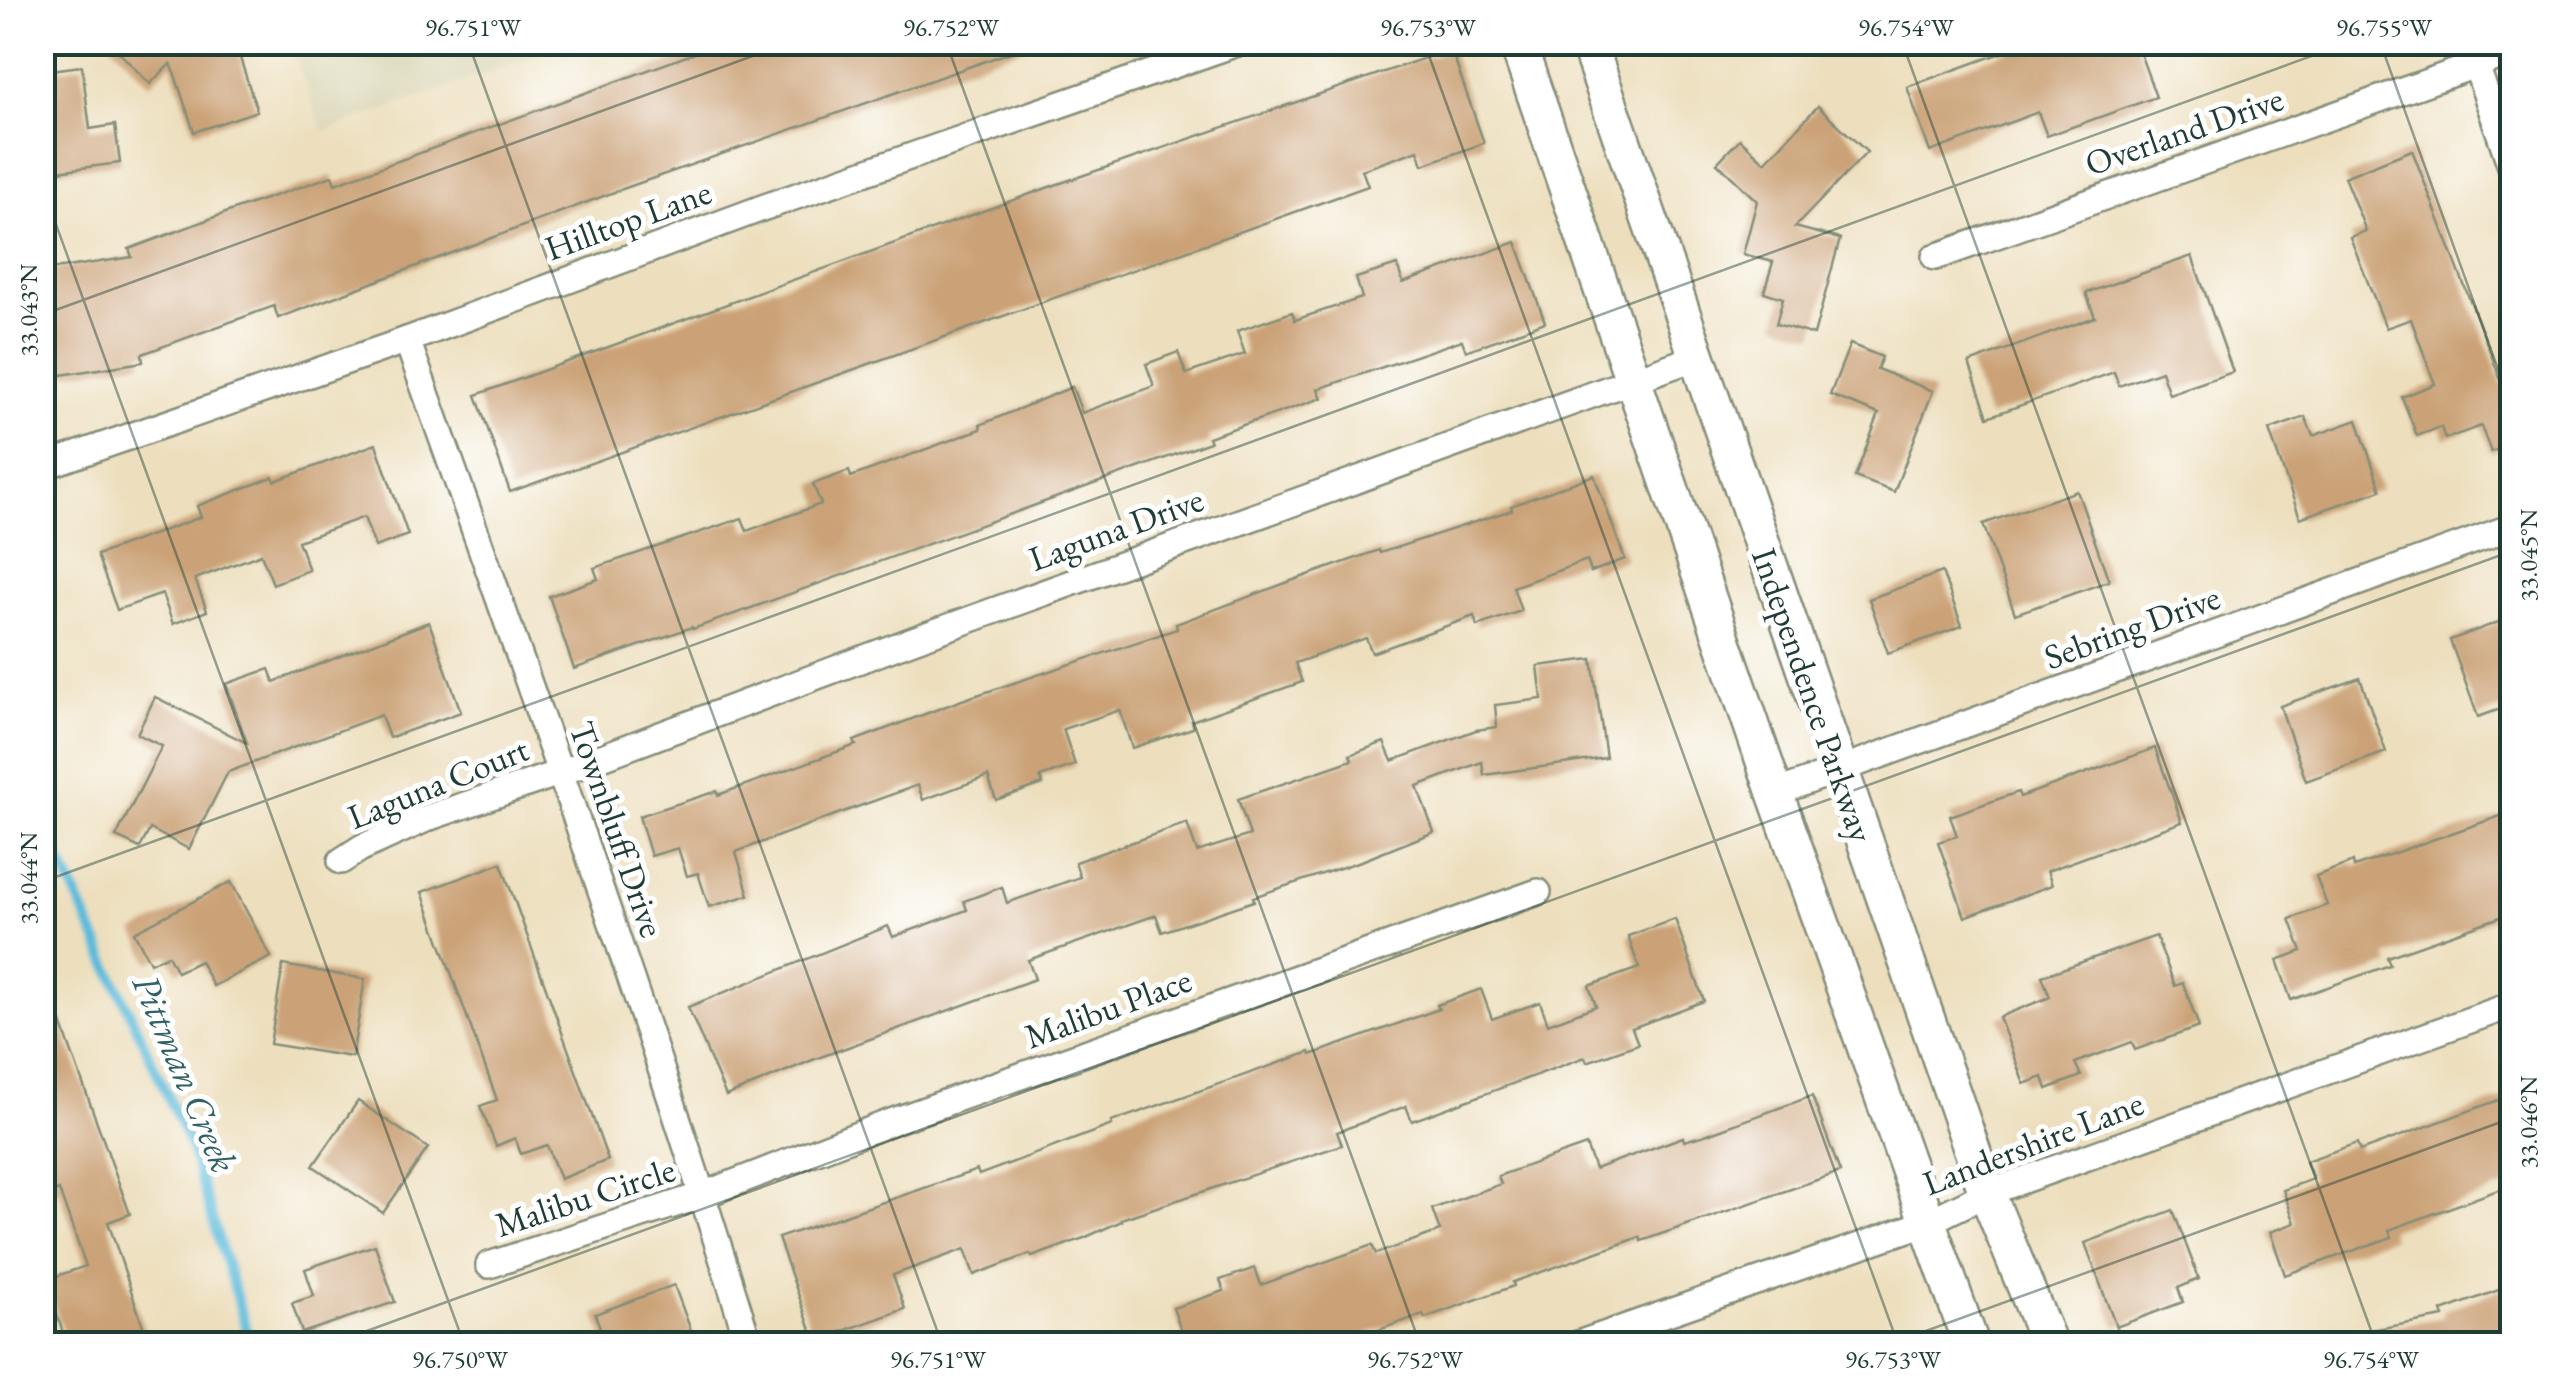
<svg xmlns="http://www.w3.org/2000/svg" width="2555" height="1387" font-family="'EB Garamond',serif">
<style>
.built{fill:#dbd6b5}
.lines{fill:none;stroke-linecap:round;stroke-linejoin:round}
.stream{stroke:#5cbbda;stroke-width:10}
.building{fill:#cba277}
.street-casing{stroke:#868e79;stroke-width:30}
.secondary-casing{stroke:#868e79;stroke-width:40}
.street{stroke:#fff;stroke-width:25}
.secondary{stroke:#fff;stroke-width:35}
.ticks{fill:none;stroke:#1f3d34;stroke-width:2.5;stroke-opacity:0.45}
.labels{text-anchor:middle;stroke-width:10;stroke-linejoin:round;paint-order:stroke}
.street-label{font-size:35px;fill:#1f3d34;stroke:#fff}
.water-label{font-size:38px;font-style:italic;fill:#316366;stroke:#fff}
.neatline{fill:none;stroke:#1f3d34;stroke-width:4}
.ticks-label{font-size:25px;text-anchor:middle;fill:#1f3d34}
</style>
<rect width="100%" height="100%" fill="#fff"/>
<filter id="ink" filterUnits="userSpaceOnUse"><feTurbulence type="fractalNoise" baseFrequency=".01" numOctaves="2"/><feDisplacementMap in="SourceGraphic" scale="20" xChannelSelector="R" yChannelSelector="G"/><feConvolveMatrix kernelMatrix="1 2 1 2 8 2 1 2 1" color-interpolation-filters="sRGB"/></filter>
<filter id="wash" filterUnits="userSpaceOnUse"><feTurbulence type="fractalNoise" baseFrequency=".0048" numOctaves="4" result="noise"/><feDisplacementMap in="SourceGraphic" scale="40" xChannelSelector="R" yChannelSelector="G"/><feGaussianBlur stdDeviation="2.25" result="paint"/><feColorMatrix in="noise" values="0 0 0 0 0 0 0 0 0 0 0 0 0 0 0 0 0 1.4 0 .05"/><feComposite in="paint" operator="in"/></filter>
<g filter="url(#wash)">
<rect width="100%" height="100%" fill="#eddfbe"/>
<!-- built -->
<path class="built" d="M290,43V42L571,43L323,132Z"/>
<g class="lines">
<!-- stream -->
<path class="stream" d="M42,834L54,846L189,1143L251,1344"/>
</g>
<g id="blocks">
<!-- building -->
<g class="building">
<path d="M109,42H235L257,111L194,132L171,63L150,84Z"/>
<path d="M725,42H1028V46L617,191L278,318L274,306L142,354L143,362L42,378V295L51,294L48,270L132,257L129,249L239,208L332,176L335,184Z"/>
<path d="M2013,42H2136L2156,97L2047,136L2038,112L1930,152L1907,87L2015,48Z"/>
<path d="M1451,49L1484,143L1423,165L1418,150L1362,170L1368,186L510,492L476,395L1055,185Z"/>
<path d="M82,66L90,129L115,125L120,163L42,173V71Z"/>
<path d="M1818,106L1867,152L1795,227L1840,239L1814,335L1776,324L1783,298L1764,292L1773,262L1743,254L1757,201L1717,163L1740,139L1765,162Z"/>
<path d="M2412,150L2512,409V444L2491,452L2481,426L2445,439L2441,427L2417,436L2402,397L2435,384L2411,319L2386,328L2350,237L2366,231L2344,177Z"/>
<path d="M1516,242L1545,322L1466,351L1462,340L1318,389L1322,398L1208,437L1210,442L693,629L692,627L574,669L549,596L598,579L594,568L742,518L747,531L821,504L813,484L849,471L851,477L981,429L980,425L1072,387L1082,413L1154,386L1146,364L1178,352L1186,374L1245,354L1237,331L1292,312L1295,320L1362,298L1356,278L1397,265L1403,283Z"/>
<path d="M2192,256L2233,372L2169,394L2161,371L2119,386L2114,372L1988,417L1969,363L2095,317L2086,293Z"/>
<path d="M1850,344L1882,357L1877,369L1933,391L1894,492L1855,477L1879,414L1830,395Z"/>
<path d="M2305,417L2313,436L2357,420L2381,490L2300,518L2269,430Z"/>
<path d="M376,444L408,535L375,547L364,517L298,541L309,570L273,584L261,554L195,579L207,611L173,624L162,594L117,610L97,555L201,517L197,506L273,477L275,481Z"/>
<path d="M1594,475L1625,559L1591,572L1587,560L1513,587L1521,611L1477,626L1474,616L1372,653L1366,638L1295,663L1302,682L1191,721L1193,728L1132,748L1120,710L1063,729L1075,765L1040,777L1043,784L996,800L988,776L923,800L918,785L843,812L736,852L749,895L709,907L698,873L687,876L678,848L651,856L639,816L717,791L718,795L856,745L854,741L962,700L1177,629L1176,624L1291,581L1379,550L1380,553L1512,510L1511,506Z"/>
<path d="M2077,491L2109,581L2015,614L1983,524Z"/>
<path d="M1942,572L1962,626L1888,653L1869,599Z"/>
<path d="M2512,617V705L2478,717L2450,640Z"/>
<path d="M429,622L461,712L389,738L381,715L228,772L189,849L150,829L140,848L116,837L162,746L137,734L155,697L247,743L226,684L269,669L274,682Z"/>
<path d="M1592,659L1606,758L1484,775L1482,762L1417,786L1434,832L1364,860L1253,897L1254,901L1162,932L1156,915L1028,960L1035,979L815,1059L726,1096L688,1007L888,926L893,937L967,910L964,901L1002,887L1007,903L1080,877L1075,862L1187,823L1197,852L1250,835L1238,799L1352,760L1350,755L1384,742L1392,761L1476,730L1497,727L1495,705L1542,699L1538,666Z"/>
<path d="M2360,678L2386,752L2306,781L2280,706Z"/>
<path d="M2155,748L2182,822L2047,871L2052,885L1965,917L1938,842L1957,836L1950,816L2018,792L2020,797Z"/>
<path d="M2512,812V913L2387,957L2390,965L2291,1000L2277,960L2302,951L2290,919L2327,905L2316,876L2353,862L2354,867Z"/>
<path d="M501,863L608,1160L560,1179L547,1145L521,1154L515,1138L496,1146L480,1106L497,1100L422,892Z"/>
<path d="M231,882L271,957L213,986L200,961L177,972L168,955L150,963L134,932Z"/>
<path d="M1675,919L1704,1001L1632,1028L1638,1044L1587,1062L1585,1057L1412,1121L1406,1106L1337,1132L1342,1145L1121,1219L1122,1221L1084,1238L1032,1257L1030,1254L974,1275L965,1249L893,1275L905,1309L815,1341L778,1238L977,1170L979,1175L1112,1125L1111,1122L1310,1052L1311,1055L1439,1009L1437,1005L1481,989L1492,1019L1540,1002L1548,1024L1596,1006L1589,986L1639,968L1628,936Z"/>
<path d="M2156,936L2175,986L2183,983L2199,1027L2135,1050L2132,1042L2075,1063L2081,1076L2047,1089L2043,1077L2024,1084L1999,1017L2050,997L2042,976Z"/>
<path d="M283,965L365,979L352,1057L270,1044Z"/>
<path d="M42,981H46L130,1214L108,1222L144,1329L98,1344H67L45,1280L86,1266L59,1190L42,1196Z"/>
<path d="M2512,1095V1185L2389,1230L2392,1237L2285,1275L2270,1232L2295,1223L2283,1190L2313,1179L2306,1161L2357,1143L2360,1151Z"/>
<path d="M1812,1096L1840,1172L1641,1241L1640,1237L1513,1282L1514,1286L1425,1318L1423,1314L1340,1344H1186L1173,1308L1224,1291L1220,1280L1255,1268L1261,1285L1372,1245L1376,1254L1440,1231L1432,1209L1501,1184L1498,1176L1586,1145L1595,1169L1683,1137L1684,1141L1702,1136Z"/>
<path d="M358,1101L428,1148L383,1213L313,1166Z"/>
<path d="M2173,1210L2199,1279L2178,1288L2183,1302L2116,1327L2085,1243Z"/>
<path d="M375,1245L395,1302L302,1333L292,1303L314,1296L305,1269Z"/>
<path d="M674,1285L696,1344H606L595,1314Z"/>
<path d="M2512,1285V1344H2366L2365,1331L2444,1317L2442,1311Z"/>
</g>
</g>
</g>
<g filter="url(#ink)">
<use href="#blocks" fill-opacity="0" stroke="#868e79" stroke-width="2.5"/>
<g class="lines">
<!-- street casing -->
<g class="street-casing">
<g id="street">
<path d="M2476,65L2512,169"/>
<path d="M1935,257L2512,52"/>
<path d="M407,340C526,673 645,1006 749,1344"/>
<path d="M42,467L407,340L765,207L1240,42"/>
<path d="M1775,793L2512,527"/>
<path d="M341,861L361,848L430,817L562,772L913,640L1697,357"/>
<path d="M489,1265L703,1195L891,1122L1538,892"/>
<path d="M1578,1344L1928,1222L1987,1193L2512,1005"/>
</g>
</g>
<!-- secondary casing -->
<g class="secondary-casing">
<g id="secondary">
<path d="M1517,42L1775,793L1971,1344"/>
<path d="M1588,42L1987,1193L2049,1344"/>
</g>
</g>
<!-- street -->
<use href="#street" class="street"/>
<!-- secondary -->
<use href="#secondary" class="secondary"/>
</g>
</g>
<!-- ticks -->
<path class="ticks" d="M468,42L942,1344M946,42L1420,1344M1424,42L1898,1344M1902,42L2376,1344M2380,42L2512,408M42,186L464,1344M42,315L791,42M42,882L2350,42M331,1344L2512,551M1890,1344L2512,1118"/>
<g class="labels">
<!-- street labels -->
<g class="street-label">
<text transform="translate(2184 131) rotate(-19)" y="12">Overland Drive</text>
<text transform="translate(628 220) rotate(-20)" y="12">Hilltop Lane</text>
<text transform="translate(1116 529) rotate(-20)" y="12">Laguna Drive</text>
<text transform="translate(2132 627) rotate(-20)" y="12">Sebring Drive</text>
<text transform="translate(1813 695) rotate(71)" y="12">Independence Parkway</text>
<text transform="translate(438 783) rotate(-22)" y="12">Laguna Court</text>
<text transform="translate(617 829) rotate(71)" y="12">Townbluff Drive</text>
<text transform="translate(1108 1008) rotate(-20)" y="12">Malibu Place</text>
<text transform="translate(2033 1143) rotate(-21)" y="12">Landershire Lane</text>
<text transform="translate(585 1197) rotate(-18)" y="12">Malibu Circle</text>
</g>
<!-- water labels -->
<g class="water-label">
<text transform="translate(185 1073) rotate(67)" y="13">Pittman Creek</text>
</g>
</g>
<!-- margin -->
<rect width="2555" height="1387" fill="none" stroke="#fff" stroke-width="110"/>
<rect x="55" y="55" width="2445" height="1277" class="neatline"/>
<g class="ticks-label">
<text x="473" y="36">96.751°W</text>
<text x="951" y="36">96.752°W</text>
<text x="1428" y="36">96.753°W</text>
<text x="1906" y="36">96.754°W</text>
<text x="2384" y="36">96.755°W</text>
<text transform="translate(28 310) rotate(-90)" y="9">33.043°N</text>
<text transform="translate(2528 555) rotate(-90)" y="9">33.045°N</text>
<text transform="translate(28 878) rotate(-90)" y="9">33.044°N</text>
<text transform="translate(2528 1122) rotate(-90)" y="9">33.046°N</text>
<text x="460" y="1368">96.750°W</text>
<text x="938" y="1368">96.751°W</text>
<text x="1415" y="1368">96.752°W</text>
<text x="1893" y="1368">96.753°W</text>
<text x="2371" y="1368">96.754°W</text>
</g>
</svg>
